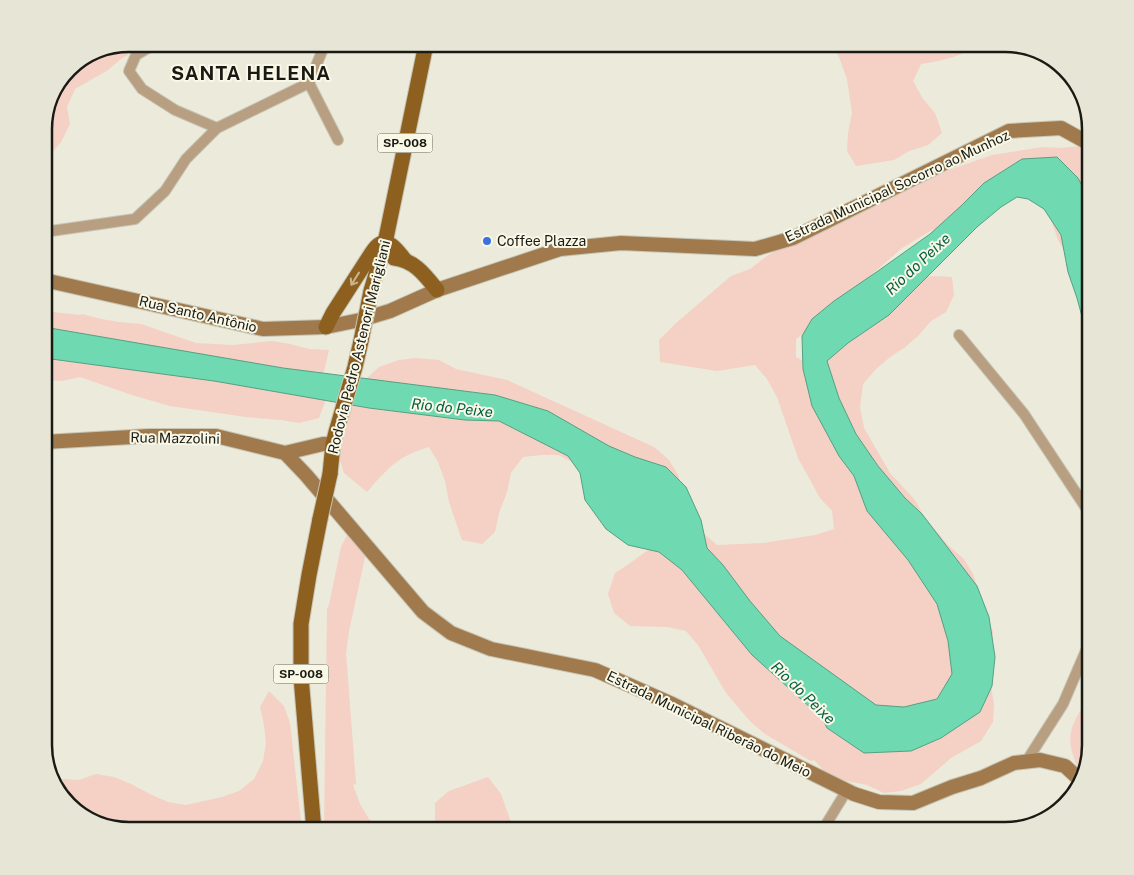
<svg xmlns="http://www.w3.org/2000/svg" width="1134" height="875" font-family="'Public Sans',sans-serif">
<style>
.green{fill:#f4d0c5}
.water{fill:#6fd9b1;stroke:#56a082}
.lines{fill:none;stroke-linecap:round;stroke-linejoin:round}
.street-casing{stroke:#c6c5b6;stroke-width:12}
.secondary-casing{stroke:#c6c5b6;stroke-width:16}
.primary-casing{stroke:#c6c5b6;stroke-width:17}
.street{stroke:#b99f81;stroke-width:10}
.secondary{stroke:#a07a4d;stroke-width:14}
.primary{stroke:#8e6020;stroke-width:15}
.primary-bridge-casing{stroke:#c6c5b6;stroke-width:17;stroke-linecap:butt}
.primary-bridge{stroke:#8e6020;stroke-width:15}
.oneway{stroke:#c9b48d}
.poi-dot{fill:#3c71e1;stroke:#f9f8e7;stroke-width:2}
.labels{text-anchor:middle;stroke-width:4;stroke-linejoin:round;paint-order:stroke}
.shield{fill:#f9f8e7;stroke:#5d5d53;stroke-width:1}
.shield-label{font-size:12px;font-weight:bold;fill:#1a1a14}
.street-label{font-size:14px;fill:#1a1a14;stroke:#f9f8e7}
.poi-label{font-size:14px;fill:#1a1a14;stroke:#f9f8e7;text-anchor:start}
.water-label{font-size:15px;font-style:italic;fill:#055f46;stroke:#f9f8e7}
.district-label{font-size:19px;font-weight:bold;letter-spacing:1px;fill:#1a1a14;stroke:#f9f8e7}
.rim{fill:none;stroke:#1a1a14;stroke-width:2.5}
</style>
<rect width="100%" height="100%" fill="#eceada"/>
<!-- green -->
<g class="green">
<path d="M130,44H148L122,58L108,70L75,89L67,107L70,124L61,142L48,157L44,158V124L52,92L73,65Z"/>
<path d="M832,44H983C965,55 942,61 921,64L913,81L923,99L935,113L942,133L928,145L909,151L894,160L856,166L847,151L848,133L852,113L847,79L839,57Z"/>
<path d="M1079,146L1090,151V285H1085L1058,240L1050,217L1032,187L951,223L932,230L902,248L813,326L796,339V357L813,366L916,279L933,276L952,277L954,295L946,312L931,321L918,336L904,348L890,357L876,369L863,384L860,407L864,428L890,473L915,500L925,518L949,546L964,559L973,574L993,632L991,687L994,704L993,722L981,741L951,758L921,784L901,791L884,793L867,785L847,781L827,774L814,760L811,761L765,734L750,721L726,693L698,645L686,631L667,627L630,626L614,613L608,594L615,573C630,564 643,553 658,543L576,464L559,455H541L523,457L511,473L507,492L499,513L495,532L482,544L462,540L449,502L445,481L438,462L429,447C423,449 416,451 410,454C392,462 380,477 367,492L344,473L337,451L341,431L366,379L379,367L399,360L416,358L439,360L456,369L507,380L654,447L669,460L678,475L693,517L702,532L717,545L763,543L815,535L834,529L832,511L820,498L798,458L777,397L767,379L755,365L717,371L660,362L659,340L675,324L731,276L750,269L767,256L857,202L992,155L1043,147L1062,148Z"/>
<path d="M44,311L80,315L82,314L101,319L119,322L141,324L196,343L233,345L272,341L290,344L309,349L329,350L321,384L325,402L319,418L299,423L281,420L246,417L170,406L132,395L80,377L62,381L44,380Z"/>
<path d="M350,529L367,548L349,631L346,653L356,784L353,785L360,804L369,819L383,831H324L327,609L329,605L341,547Z"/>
<path d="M269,691L284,706L290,723L302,831H129L77,813L53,784L50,775L62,779L79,780L96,774L114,777L131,784L152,795L168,802L186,805L222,797L239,791L254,779L263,761L266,743L264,725L260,707Z"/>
<path d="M1090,698V746L1083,766H1077C1075,760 1072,754 1071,747C1067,728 1079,712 1090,698Z"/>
<path d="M488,777L501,794L514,831H430L435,821V803L449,791Z"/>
</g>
<!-- water -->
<path class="water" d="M1057,157L1078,178L1090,201V346L1077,298L1068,272L1061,235L1044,209L1028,199L1017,197L1001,207L977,227L889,315L848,343L827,361L839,398L856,434L878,466L905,498L922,514L977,586L989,617L995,657L992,686L980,712L941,738L911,751L864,753L827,728L822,718L752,655L682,570L659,552L628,545L606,529L585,500L580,473L568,456L499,421L465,420L369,408L214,381L44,358V327L283,368L495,395L548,411L609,446L635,457L666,467L686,487L701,520L707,548L723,565L750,601L780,636L876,705L904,707L937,699L952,674L948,641L937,604L908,560L867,511L854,476L839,456L812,406L803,369L802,336L812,319L834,301L878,271L930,234L962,205L984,183L1022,159Z"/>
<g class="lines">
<!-- street casing -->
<g class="street-casing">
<g id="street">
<path d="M155,44L136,55L129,71L142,89L175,110L217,128"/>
<path d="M309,83L338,140"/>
<path d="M44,232L135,219L165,191L186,159L217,128L309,83L325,44"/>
<path d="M959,335L1024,414L1090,514"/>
<path d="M1026,762L1063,704L1090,641"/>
<path d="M822,831L847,790"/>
</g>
</g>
<!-- secondary casing -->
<g class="secondary-casing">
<g id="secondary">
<path d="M44,280L263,329L326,327L360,320L390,311L437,290L560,249L621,243L755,249L793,238L1009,131L1061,128L1090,144"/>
<path d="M44,442L149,436H216L285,453L323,444H333"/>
<path d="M285,453L306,475L423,612L451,633L491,649L595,670L672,704L854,794L879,802L913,803L952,787L981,778L1014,763L1040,760L1065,766L1079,779"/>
</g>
</g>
<!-- primary casing -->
<g class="primary-casing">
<g id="primary">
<path d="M394,258C414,260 425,275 437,290"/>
<path d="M371,291L385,243L426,44"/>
<path d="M326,327L333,313L371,254C373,251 376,246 380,244C389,238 399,253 404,259"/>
<path d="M330,474L333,444L336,432L355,367L361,341"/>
<path d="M314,831L301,677V624L309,575L320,519"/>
</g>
</g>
<!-- street -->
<use href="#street" class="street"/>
<!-- secondary -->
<use href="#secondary" class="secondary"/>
<!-- primary -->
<use href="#primary" class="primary"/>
<!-- primary-bridge casing -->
<g class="primary-bridge-casing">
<g id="primary-bridge">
<path d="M361,341L371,291"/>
<path d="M320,519L330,474"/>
</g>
</g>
<!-- primary-bridge -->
<use href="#primary-bridge" class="primary-bridge"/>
</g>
<!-- one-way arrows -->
<defs><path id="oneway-shaft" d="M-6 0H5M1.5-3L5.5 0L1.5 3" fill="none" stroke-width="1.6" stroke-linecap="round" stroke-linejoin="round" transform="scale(1.25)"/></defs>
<use class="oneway" href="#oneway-shaft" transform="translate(355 279) rotate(122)"/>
<!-- markers -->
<circle class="poi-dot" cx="487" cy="241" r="5"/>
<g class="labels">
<!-- shield labels -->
<g class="shield">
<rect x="377.5" y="133.5" width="55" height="19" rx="4"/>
<rect x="273.5" y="664.5" width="55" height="19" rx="4"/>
</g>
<g class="shield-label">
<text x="405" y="147">SP-008</text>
<text x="301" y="678">SP-008</text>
</g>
<!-- street labels -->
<g class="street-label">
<text transform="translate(897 186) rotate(-25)" y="5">Estrada Municipal Socorro ao Munhoz</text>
<text transform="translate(198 314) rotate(13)" y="5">Rua Santo Antônio</text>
<text transform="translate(359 347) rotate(-76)" y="5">Rodovia Pedro Astenori Marigliani</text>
<text transform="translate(175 438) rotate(1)" y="5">Rua Mazzolini</text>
<text transform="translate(709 724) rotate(26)" y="5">Estrada Municipal Riberão do Meio</text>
</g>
<!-- poi labels -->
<g class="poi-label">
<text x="497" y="246">Coffee Plazza</text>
</g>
<!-- water labels -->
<g class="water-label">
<text transform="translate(918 264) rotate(-43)" y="5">Rio do Peixe</text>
<text transform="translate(452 408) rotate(6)" y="5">Rio do Peixe</text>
<text transform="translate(803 693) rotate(44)" y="5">Rio do Peixe</text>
</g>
<!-- district labels -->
<g class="district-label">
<text x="251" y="80">SANTA HELENA</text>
</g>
</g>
<!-- crop -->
<path d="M0 0H1134V875H0ZM129 52H1005A77 77 0 0 1 1082 129V745A77 77 0 0 1 1005 822H129A77 77 0 0 1 52 745V129A77 77 0 0 1 129 52Z" fill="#e7e6d6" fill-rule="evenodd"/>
<path class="rim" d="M129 52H1005A77 77 0 0 1 1082 129V745A77 77 0 0 1 1005 822H129A77 77 0 0 1 52 745V129A77 77 0 0 1 129 52Z"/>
</svg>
